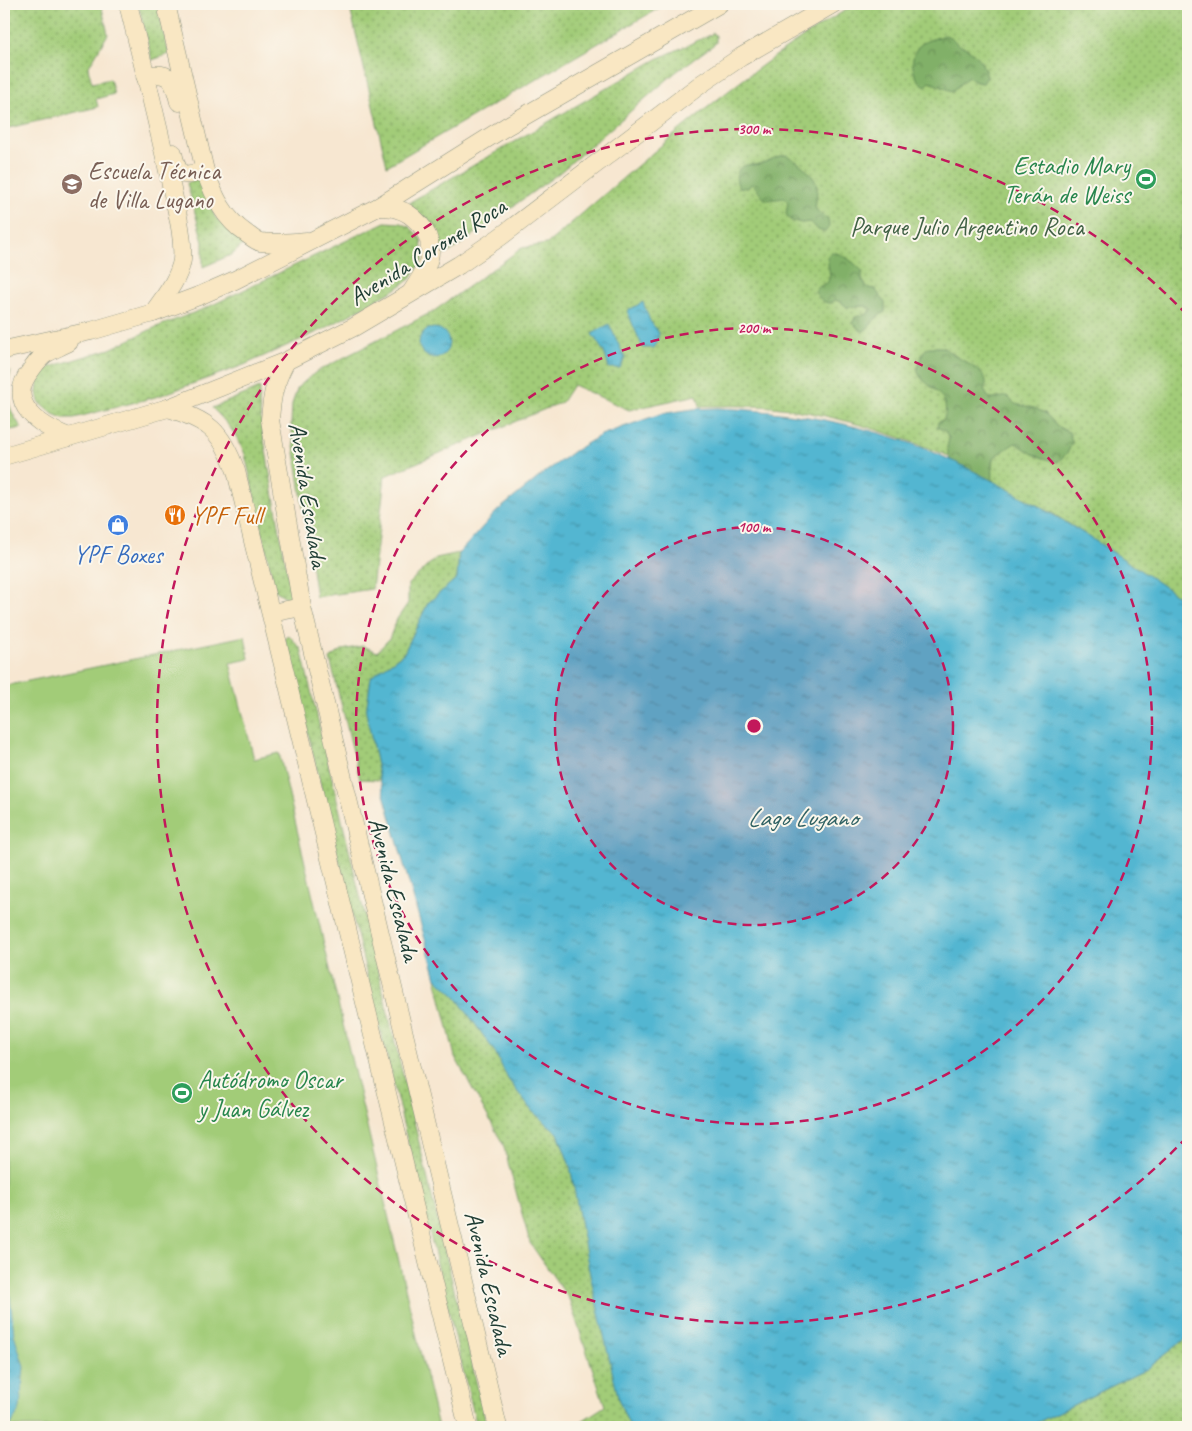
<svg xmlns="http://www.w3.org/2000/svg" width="1192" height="1431" font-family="Caveat,sans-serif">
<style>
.grass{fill:url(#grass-dots);stroke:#608456}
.forest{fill:url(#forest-crowns);stroke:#50764e}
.garden{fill:#a2cc78;stroke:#608456}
.water{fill:url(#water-ripples);stroke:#397a82}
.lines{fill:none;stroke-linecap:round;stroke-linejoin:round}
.secondary-casing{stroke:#8b9282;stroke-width:19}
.secondary{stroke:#f9e7c3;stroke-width:18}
.ring{fill:none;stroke:#c2185b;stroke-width:2.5;stroke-dasharray:9 6}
.labels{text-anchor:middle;stroke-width:4;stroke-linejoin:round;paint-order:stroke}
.leisure-label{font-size:25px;fill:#27864d;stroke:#fbf7ec;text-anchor:end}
.education-label{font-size:25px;fill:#785e54;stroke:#fbf7ec;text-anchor:start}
.park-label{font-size:25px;fill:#406145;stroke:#fbf7ec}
.street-label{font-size:25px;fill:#1f3d34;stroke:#fbf7ec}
.food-label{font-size:25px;fill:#c56008;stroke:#fbf7ec;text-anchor:start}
.shop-label{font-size:25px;fill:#366cbe;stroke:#fbf7ec}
.water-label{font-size:26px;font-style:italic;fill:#2f6163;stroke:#fbf7ec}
.centre{fill:#c2185b;stroke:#fbf7ec;stroke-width:2.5}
.ring-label{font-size:15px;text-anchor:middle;font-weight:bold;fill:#c2185b;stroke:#fbf7ec;stroke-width:4;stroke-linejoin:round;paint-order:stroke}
</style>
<defs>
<pattern id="grass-dots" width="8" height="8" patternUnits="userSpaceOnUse" patternTransform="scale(1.25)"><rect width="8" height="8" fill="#a2cc78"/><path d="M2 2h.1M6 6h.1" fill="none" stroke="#83a763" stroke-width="1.8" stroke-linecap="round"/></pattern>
<pattern id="forest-crowns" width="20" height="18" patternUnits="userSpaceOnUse" patternTransform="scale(1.25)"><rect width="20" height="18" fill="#81b068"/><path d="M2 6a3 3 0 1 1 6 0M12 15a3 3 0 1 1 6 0" fill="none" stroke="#699056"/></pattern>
<pattern id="water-ripples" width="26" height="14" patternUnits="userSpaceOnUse" patternTransform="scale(1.25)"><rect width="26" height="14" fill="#53b6d1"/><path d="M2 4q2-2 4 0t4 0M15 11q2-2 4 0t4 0" fill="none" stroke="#4495aa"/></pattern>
</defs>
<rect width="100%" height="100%" fill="#fbf7ec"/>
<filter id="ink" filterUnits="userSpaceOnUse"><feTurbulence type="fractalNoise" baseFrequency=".02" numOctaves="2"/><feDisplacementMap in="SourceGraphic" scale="10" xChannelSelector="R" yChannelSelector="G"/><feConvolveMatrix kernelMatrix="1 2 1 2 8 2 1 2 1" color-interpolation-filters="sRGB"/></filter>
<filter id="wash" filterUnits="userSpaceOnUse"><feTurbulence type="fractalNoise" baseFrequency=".0096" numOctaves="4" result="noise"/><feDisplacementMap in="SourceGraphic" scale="20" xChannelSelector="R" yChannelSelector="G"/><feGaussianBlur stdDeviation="1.12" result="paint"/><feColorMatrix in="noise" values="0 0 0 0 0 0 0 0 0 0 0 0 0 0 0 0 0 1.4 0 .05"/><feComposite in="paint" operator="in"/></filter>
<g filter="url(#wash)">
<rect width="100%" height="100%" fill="#f7e7d1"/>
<!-- grass -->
<g class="grass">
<path d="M4,4H101L108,34L88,68L92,83L110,79L114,94L96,99L98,107L4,129Z"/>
<path d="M138,4H157L169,54L152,60Z"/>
<path d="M349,4H666L387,166Z"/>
<path d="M856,4H1188V603L1125,560L1052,513L976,472L977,468C912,440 843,415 773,407C749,405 724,406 700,406L697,395L629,410L573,385L562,402L385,476L372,589L316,597L291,424L292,404L298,387L316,372L434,311L522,248L547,244C646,159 743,69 856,4Z"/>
<path d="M714,33L716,36V43L676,72L559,173L447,254L443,255L441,253L433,230L410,205V202L657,59Z"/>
<path d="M203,177L215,217L245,243L233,254L203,267V242L187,183Z"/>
<path d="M385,222L401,223L410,227L421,239L423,260L410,279L396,289L324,329L244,365L159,396L74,418H63L53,414L39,402L37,392L38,383L42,375L50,367L110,349L154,328L206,308Z"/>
<path d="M11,371C5,395 7,408 22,428L4,431V373Z"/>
<path d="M260,388L259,404L262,428L291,595L288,599L275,590L245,454C237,435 227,422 212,408Z"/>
<path d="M459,553L457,578L428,603L404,653L371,677L366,712L380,780L360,779L330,659L342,650L363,646L377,652L389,639L397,619L408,603V584L436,558Z"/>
<path d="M289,635L301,649L487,1427H477L285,639L286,636Z"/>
<path d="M436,978L456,997L495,1052L508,1079L532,1111L558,1133L570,1166L619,1401L630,1427H581L577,1424L605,1406L569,1299L530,1243L503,1144L455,1057Z"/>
<path d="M1188,1337V1427H1028L1147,1369Z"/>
</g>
<!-- forest -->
<g class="forest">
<path d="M945,35C954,38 952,40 958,44C960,46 963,46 966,48C977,54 984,65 987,77L983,83L976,82L968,77L952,91L930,82L926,86C911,79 907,53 923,43C929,39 938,38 945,35Z"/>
<path d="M786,155C796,160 812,172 816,183C818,191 816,200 815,208L820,214L828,219L829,227L825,232L818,230L811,222L801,223L790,220L786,214L788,202L785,198L766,200C759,195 759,189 752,184L747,188L739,187C734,179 736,167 747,165C751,164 755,166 759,164C771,161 772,157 786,155Z"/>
<path d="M831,252C842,253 855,263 862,271V280L868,288L875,289L885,303V312C872,318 873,325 864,331L860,330L853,323L855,317L868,314L870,309L866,306L847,307L841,302L835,300L831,303C823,303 820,299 815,292L817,288L828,282L830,276L827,257Z"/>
<path d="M929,347H943C952,356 986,370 986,382C986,385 985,388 984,390L988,397L994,399L1007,396L1015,404L1034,408L1045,413L1058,427L1069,432L1072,442L1068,452L1058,462C1050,460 1041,458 1033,454C1027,451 1022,446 1015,443L994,457L992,462L993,481L950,460L947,448L949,438L945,431L937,427L938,422L944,419C955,386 906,385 920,360C923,354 923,350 929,347Z"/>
</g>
<!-- garden -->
<g class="garden">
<path d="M1188,215V253L1175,248Z"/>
<path d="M245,636L249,659L230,663L254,759L279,753L438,1427H4V686Z"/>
</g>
<!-- water -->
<g class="water">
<path d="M643,302L650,321L659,333L657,343L654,348H643L627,311Z"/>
<path d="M609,324L625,358L620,368H609L604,352L592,334Z"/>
<circle cx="434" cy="343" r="15"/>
<path d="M717,408C786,411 848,421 913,444C945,456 976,472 1006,488C1069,522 1129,562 1188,603V1337L1147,1369L1028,1427H630L619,1401L589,1270L570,1166L558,1133L532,1111L508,1079L495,1052L456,997L436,978L380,780L366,712L371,677L404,653L428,603L457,578L459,553L496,512L544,473L574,451L601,435L660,414L693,409Z"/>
<path d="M4,1271L8,1277L14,1334L24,1367L20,1408L10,1427H4Z"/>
</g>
</g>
<g filter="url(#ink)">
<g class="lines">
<!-- secondary casing -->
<g class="secondary-casing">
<g id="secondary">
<path d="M128,4C143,64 158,124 171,185C176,209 184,235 182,260C179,279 164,297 153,313"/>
<path d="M166,4L205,171C214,196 224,219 247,234C251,237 256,241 260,242C275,244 292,242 307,241"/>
<path d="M145,76C170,70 174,80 179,102"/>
<path d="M173,153C179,179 182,176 205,171"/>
<path d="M378,207C384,207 391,207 397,209C413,213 430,231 430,248C431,263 420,279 412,291"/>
<path d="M4,350L91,331L153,313L201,295L235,280L378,207L507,126L719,4"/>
<path d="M286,361C274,384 272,394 270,420L302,607L498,1427"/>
<path d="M168,408C209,421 221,430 236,471L468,1427"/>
<path d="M69,437C40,426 4,403 31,370C36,363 40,357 47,353C54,349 62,346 69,342"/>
<path d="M4,456L168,408L286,361L354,327L459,265L500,237L701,84L741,57L833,4"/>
<path d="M271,613L302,607"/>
</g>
</g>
<!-- secondary -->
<use href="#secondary" class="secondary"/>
</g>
</g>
<!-- distance rings -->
<circle cx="754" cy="726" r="199" fill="#c2185b" fill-opacity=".12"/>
<g class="ring">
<circle cx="754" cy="726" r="199"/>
<circle cx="754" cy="726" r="398"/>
<path d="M1187 1137A597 597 0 1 1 1187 315"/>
</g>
<!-- icons -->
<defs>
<g id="stadium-disc" transform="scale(1.125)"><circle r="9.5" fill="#2e9e5b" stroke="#fbf7ec"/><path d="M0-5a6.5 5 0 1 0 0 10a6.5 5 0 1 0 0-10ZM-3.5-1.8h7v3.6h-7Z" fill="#fff"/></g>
<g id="school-disc" transform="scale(1.125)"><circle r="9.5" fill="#8d6e63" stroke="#fbf7ec"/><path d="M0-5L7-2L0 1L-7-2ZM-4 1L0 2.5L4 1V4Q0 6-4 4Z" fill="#fff"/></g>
<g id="restaurant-disc" transform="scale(1.125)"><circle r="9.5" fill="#e8710a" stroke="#fbf7ec"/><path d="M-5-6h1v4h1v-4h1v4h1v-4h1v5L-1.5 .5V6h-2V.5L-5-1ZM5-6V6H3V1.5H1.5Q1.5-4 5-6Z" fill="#fff"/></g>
<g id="shop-disc" transform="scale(1.125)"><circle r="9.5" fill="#3f7fe0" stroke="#fbf7ec"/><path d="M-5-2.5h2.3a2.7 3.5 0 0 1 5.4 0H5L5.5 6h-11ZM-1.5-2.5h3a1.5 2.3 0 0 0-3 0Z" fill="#fff"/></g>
</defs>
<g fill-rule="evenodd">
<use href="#stadium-disc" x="1146" y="179"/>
<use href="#school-disc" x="72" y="184"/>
<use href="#restaurant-disc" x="175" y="515"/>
<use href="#shop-disc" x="118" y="525"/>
<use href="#stadium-disc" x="182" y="1093"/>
</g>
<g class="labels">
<!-- leisure labels -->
<g class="leisure-label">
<text x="1130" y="174">Estadio Mary<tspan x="1130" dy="29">Terán de Weiss</tspan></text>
<text x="198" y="1088" text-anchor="start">Autódromo Oscar<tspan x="198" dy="29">y Juan Gálvez</tspan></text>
</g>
<!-- education labels -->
<g class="education-label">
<text x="88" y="179">Escuela Técnica<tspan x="88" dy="29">de Villa Lugano</tspan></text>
</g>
<!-- park labels -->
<g class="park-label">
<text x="967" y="235">Parque Julio Argentino Roca</text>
</g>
<!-- street labels -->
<g class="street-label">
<text transform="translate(427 251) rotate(-32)" y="9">Avenida Coronel Roca</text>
<text transform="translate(309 495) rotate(81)" y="9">Avenida Escalada</text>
<text transform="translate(395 889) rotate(76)" y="9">Avenida Escalada</text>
<text transform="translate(490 1283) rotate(77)" y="9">Avenida Escalada</text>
</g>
<!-- food labels -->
<g class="food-label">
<text x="191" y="524">YPF Full</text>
</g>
<!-- shop labels -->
<g class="shop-label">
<text x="118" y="563">YPF Boxes</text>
</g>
<!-- water labels -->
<g class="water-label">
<text x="802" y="826">Lago Lugano</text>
</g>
</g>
<circle cx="754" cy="726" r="8" class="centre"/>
<g class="ring-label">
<text x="754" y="134">300 m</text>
<text x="754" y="333">200 m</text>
<text x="754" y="532">100 m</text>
</g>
<!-- margin -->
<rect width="1192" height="1431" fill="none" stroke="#fbf7ec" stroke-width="20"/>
</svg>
